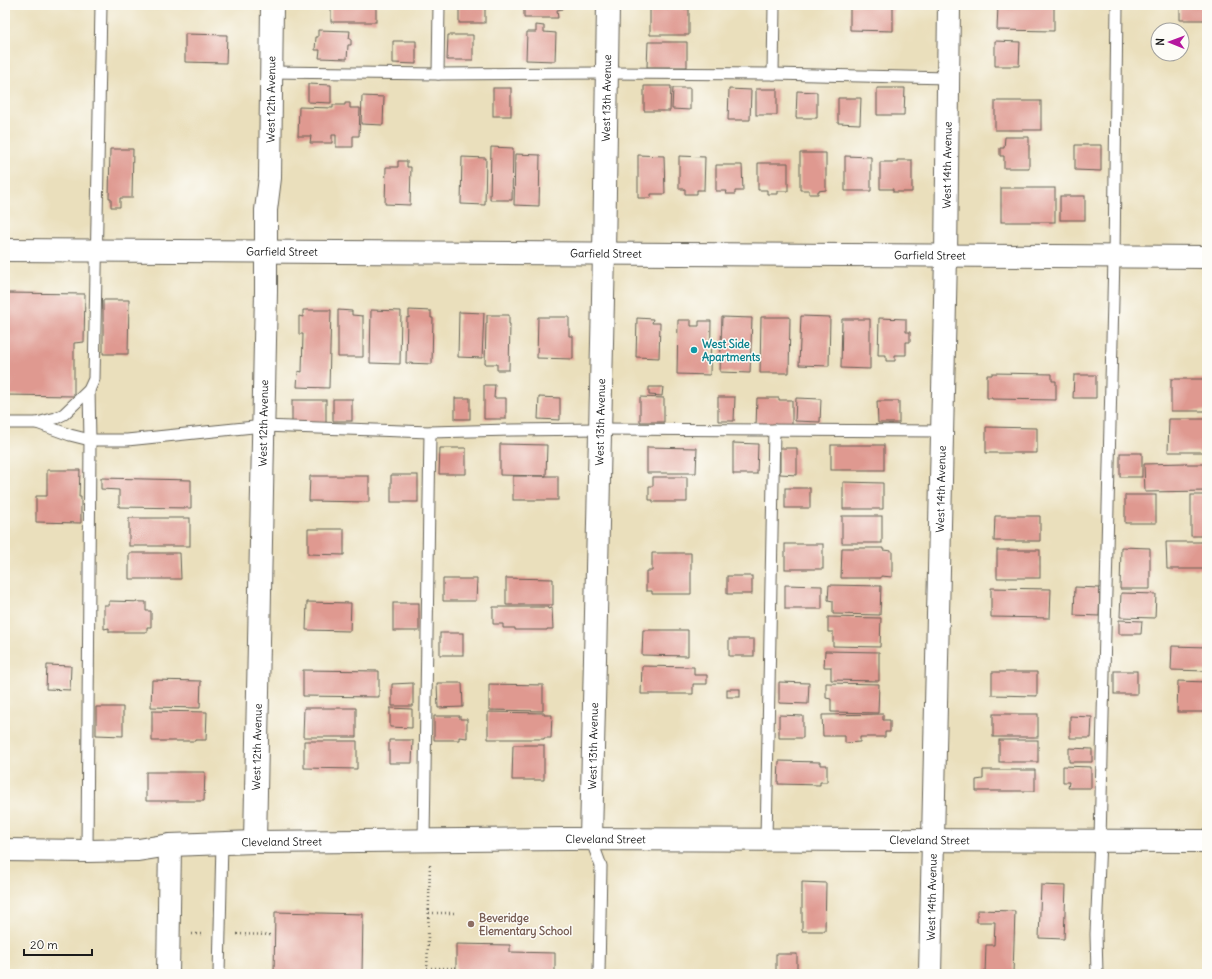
<svg xmlns="http://www.w3.org/2000/svg" width="1212" height="979" font-family="Delius,sans-serif">
<style>
.building{fill:#df9990}
.lines{fill:none;stroke-linecap:round;stroke-linejoin:round}
.service-casing{stroke:#646054;stroke-width:13}
.minor-casing{stroke:#646054;stroke-width:24}
.path{stroke:#646054;stroke-width:2.5;stroke-dasharray:1 3;stroke-linecap:butt}
.service{stroke:#fff;stroke-width:11}
.minor{stroke:#fff;stroke-width:22}
.culture-dot{fill:#0f9aa8;stroke:#fdfcf7;stroke-width:1.5}
.education-dot{fill:#8d6e63;stroke:#fdfcf7;stroke-width:1.5}
.labels{text-anchor:middle;stroke-width:3;stroke-linejoin:round;paint-order:stroke}
.street-label{font-size:11px;fill:#1c1c1c;stroke:#fdfcf7}
.culture-label{font-size:11px;font-weight:bold;fill:#0d838f;stroke:#fdfcf7;text-anchor:start}
.education-label{font-size:11px;font-weight:bold;fill:#785e54;stroke:#fdfcf7;text-anchor:start}
</style>
<rect width="100%" height="100%" fill="#fdfcf7"/>
<filter id="ink" filterUnits="userSpaceOnUse"><feTurbulence type="fractalNoise" baseFrequency=".025" numOctaves="2"/><feDisplacementMap in="SourceGraphic" scale="8" xChannelSelector="R" yChannelSelector="G"/><feConvolveMatrix kernelMatrix="1 2 1 2 8 2 1 2 1" color-interpolation-filters="sRGB"/></filter>
<filter id="wash" filterUnits="userSpaceOnUse"><feTurbulence type="fractalNoise" baseFrequency=".012" numOctaves="4" result="noise"/><feDisplacementMap in="SourceGraphic" scale="16" xChannelSelector="R" yChannelSelector="G"/><feGaussianBlur stdDeviation="0.9" result="paint"/><feColorMatrix in="noise" values="0 0 0 0 0 0 0 0 0 0 0 0 0 0 0 0 0 1.4 0 .05"/><feComposite in="paint" operator="in"/></filter>
<g filter="url(#wash)">
<rect width="100%" height="100%" fill="#eadfbc"/>
<g id="blocks">
<!-- building -->
<g class="building">
<rect x="331" y="5" width="45" height="17"/>
<rect x="459" y="5" width="26" height="18"/>
<path d="M524,5H563V9L557,10L558,18H524Z"/>
<path d="M850,5L893,6V31L850,30Z"/>
<path d="M998,5H1054V31L997,30Z"/>
<rect x="1180" y="5" width="27" height="15"/>
<path d="M650,8L689,9V35H650Z"/>
<path d="M536,25L544,26V32L556,33L555,61L526,60L527,32H536Z"/>
<path d="M318,30L350,31L349,39H351V45H348L347,59L319,58L320,50H315L316,37H318Z"/>
<path d="M185,34L227,35L226,63L185,62Z"/>
<path d="M448,35H473V60H447Z"/>
<path d="M393,41H416V64L393,63Z"/>
<path d="M995,41L1020,42L1019,66H995Z"/>
<path d="M648,42H687V67H647Z"/>
<path d="M308,84L331,85V103L308,102Z"/>
<path d="M644,86H671L670,111H644Z"/>
<rect x="493" y="88" width="18" height="28"/>
<path d="M673,88H690V110L672,109Z"/>
<path d="M877,88H905L904,115H877Z"/>
<path d="M729,89L751,90L750,120H728Z"/>
<rect x="756" y="89" width="21" height="26"/>
<path d="M797,91L817,92V118H796Z"/>
<path d="M362,96L384,97L383,125L361,124Z"/>
<path d="M838,98H861L860,124L838,123Z"/>
<rect x="995" y="101" width="46" height="29"/>
<path d="M345,103H350V108H360L359,136H353V147H336V135H332V143H310L311,136H298L299,107L333,108V105H345Z"/>
<path d="M1005,137H1029V168H1004V156H1000V148H1004Z"/>
<path d="M1075,145H1101V171L1075,170Z"/>
<path d="M491,147L513,148L512,200H490Z"/>
<path d="M110,149H133L132,198H120V207H111V198H109Z"/>
<path d="M800,153H826V190L818,191V194H809V190H800Z"/>
<path d="M515,154L540,155L539,206L514,205Z"/>
<path d="M638,155L664,156L665,194H651V198H638Z"/>
<path d="M679,156L705,157L704,190H697V194H685V189H679Z"/>
<path d="M845,156L871,157V191H845Z"/>
<path d="M462,157L486,158L485,205L461,204Z"/>
<path d="M897,160H912V192H893V189H880V162H897Z"/>
<path d="M398,161H407V167H411L410,205L385,204L386,167H398Z"/>
<path d="M758,163H788V191H778V194H767V190H758Z"/>
<path d="M716,165H742L743,191H735V194H726L727,191H716Z"/>
<rect x="1001" y="188" width="54" height="34"/>
<rect x="1060" y="196" width="25" height="24"/>
<path d="M5,293L85,294L84,342L74,343V396L5,395Z"/>
<path d="M103,300H129L128,354H103Z"/>
<path d="M303,310H331L329,388L297,387L298,371L302,372L303,334H299V316L303,317Z"/>
<path d="M338,310L352,311V315L363,316V357H338Z"/>
<path d="M371,310L401,311L400,364L370,363Z"/>
<path d="M409,310L431,311V318H433L432,364L406,363L407,317L409,318Z"/>
<path d="M459,312L484,313L482,358L458,357Z"/>
<path d="M487,315H509V324H510L509,370H497V364H485L486,323H487Z"/>
<path d="M801,316L830,317L829,366L799,365Z"/>
<path d="M538,317H569V336H573V359L537,358Z"/>
<path d="M722,317L752,318L750,373L720,372Z"/>
<path d="M761,317H790L789,373H760Z"/>
<path d="M637,318L653,319L652,323H660L659,358L636,357Z"/>
<path d="M879,318L906,319V332H910V342H906V355H895V361H886V355H878Z"/>
<path d="M842,319H870V369L841,368Z"/>
<path d="M678,320H691V326H699V321H711L710,375L677,374Z"/>
<path d="M992,373L1052,374V381H1056V400L992,399V398H987V375H992Z"/>
<path d="M1074,375H1096V398H1073Z"/>
<rect x="1171" y="379" width="36" height="32"/>
<path d="M484,385H495L494,398H506V419H484Z"/>
<path d="M649,387H663L662,396L649,395Z"/>
<path d="M539,397L560,398V420L538,419Z"/>
<path d="M640,397L664,398V422H640Z"/>
<path d="M718,397H735L734,421H718Z"/>
<rect x="455" y="398" width="15" height="21"/>
<path d="M757,398H779V400H792V427L756,426Z"/>
<path d="M796,398L821,399L820,422L795,421Z"/>
<rect x="333" y="399" width="19" height="22"/>
<rect x="292" y="400" width="34" height="23"/>
<path d="M877,401H899V423H878Z"/>
<path d="M1169,419H1207V452H1168Z"/>
<path d="M986,427L1037,428V453H986Z"/>
<path d="M733,443L758,444L757,474H733Z"/>
<path d="M500,444L547,445L546,476L500,475Z"/>
<rect x="831" y="445" width="53" height="25"/>
<path d="M647,447L697,448L696,473H647Z"/>
<path d="M440,448H466V474H439Z"/>
<path d="M780,448H797V475L780,474Z"/>
<rect x="1120" y="453" width="22" height="24"/>
<path d="M1186,463V464H1207V491L1145,492L1144,464Z"/>
<path d="M47,470H80L79,497H81V523L36,522V496H47Z"/>
<rect x="391" y="475" width="27" height="27"/>
<path d="M310,476H369V502L309,501Z"/>
<rect x="513" y="476" width="45" height="24"/>
<path d="M653,477H687V502H653V500H649V486H653Z"/>
<path d="M101,478L191,480V508L119,507V490L101,489Z"/>
<path d="M843,482L883,483V509H843Z"/>
<rect x="785" y="488" width="25" height="20"/>
<rect x="1125" y="495" width="31" height="28"/>
<rect x="1191" y="495" width="16" height="41"/>
<rect x="842" y="516" width="40" height="27"/>
<path d="M995,516H1040V541H994Z"/>
<rect x="129" y="518" width="61" height="28"/>
<path d="M308,529H344V555L308,554Z"/>
<path d="M1166,542H1207V569H1167Z"/>
<rect x="785" y="544" width="38" height="25"/>
<path d="M1121,547L1150,548V589H1120Z"/>
<path d="M842,548H883V550L892,551V577L881,576V578H841Z"/>
<rect x="997" y="550" width="43" height="28"/>
<path d="M129,553H180L181,579H129Z"/>
<path d="M652,553H691V594H652V591H646V571H652Z"/>
<rect x="727" y="576" width="25" height="18"/>
<path d="M506,578L553,579V605H506Z"/>
<path d="M443,579H477L476,601H443Z"/>
<path d="M785,585L822,586V609H785Z"/>
<path d="M829,585L881,586L880,615L833,614V601L828,600Z"/>
<path d="M1075,587L1100,588L1099,616L1074,615Z"/>
<path d="M991,588L1051,589L1050,618L991,617Z"/>
<path d="M1121,593L1156,594L1155,618L1120,617Z"/>
<path d="M109,601L146,602V611H151V627H147V632H109V628L104,629V605H109Z"/>
<path d="M307,602L351,603L350,631L306,630Z"/>
<rect x="393" y="603" width="26" height="28"/>
<path d="M493,607H548V609L552,608L553,629H547V630H515V628H503V624H493Z"/>
<path d="M828,617L881,618L880,647L833,646V632H828Z"/>
<path d="M1119,620L1142,621L1141,634H1119Z"/>
<path d="M643,630H688V656L642,655Z"/>
<rect x="440" y="633" width="23" height="22"/>
<rect x="729" y="639" width="25" height="17"/>
<path d="M1172,646L1207,647V671L1171,670Z"/>
<path d="M825,651L879,652V681L831,680V667H824Z"/>
<path d="M47,665L71,666L70,690L46,689Z"/>
<path d="M642,666L694,667V675H707V684H693V694H641Z"/>
<path d="M303,670L379,671V697L303,696Z"/>
<rect x="1114" y="671" width="23" height="23"/>
<path d="M992,672H1037V696L992,695Z"/>
<path d="M152,680L201,681L200,708L151,707Z"/>
<path d="M1178,681L1207,682V712H1177Z"/>
<path d="M779,682L809,683L808,704L779,703Z"/>
<path d="M413,683V706H392V684Z"/>
<path d="M437,683H462L463,707L438,708Z"/>
<path d="M826,683L879,684L878,713L831,712V699L826,698Z"/>
<path d="M489,684L543,685V711L489,710Z"/>
<rect x="727" y="689" width="13" height="8"/>
<path d="M96,707H123V736L96,735Z"/>
<path d="M304,708H356V737H303Z"/>
<path d="M390,708L412,709V728L390,727Z"/>
<path d="M152,711L207,712L206,740H195V741H152Z"/>
<path d="M488,712L544,713V715H552L551,738H544V739H488Z"/>
<path d="M883,714V720H890V732H885V737H860V742L845,743V736H823L822,715Z"/>
<rect x="993" y="714" width="45" height="23"/>
<path d="M779,715L803,716V738H779Z"/>
<path d="M434,716H460V719H467V738L459,737V740H434Z"/>
<path d="M1070,716L1092,717L1091,738H1070Z"/>
<path d="M389,740H413L412,763H389Z"/>
<rect x="999" y="740" width="39" height="22"/>
<path d="M304,741H357V769L304,768Z"/>
<path d="M513,745H544V780H512Z"/>
<path d="M1069,748L1092,749V762H1069Z"/>
<path d="M779,761L820,762V765H827V782H820V785L778,784Z"/>
<path d="M1063,766L1091,767V788H1068L1069,782H1063Z"/>
<path d="M983,770H1035V791H976V780L983,779Z"/>
<path d="M146,772H205L204,801H146Z"/>
<path d="M802,882L826,883L825,931H802Z"/>
<path d="M1041,885L1066,886L1064,939L1039,938Z"/>
<path d="M977,910L1015,911L1013,974H985L986,945H994L995,922H977Z"/>
<path d="M275,912L363,914L362,974H274Z"/>
<path d="M456,944L510,945V952L555,953V974H456Z"/>
<rect x="776" y="954" width="21" height="20"/>
</g>
</g>
</g>
<g filter="url(#ink)">
<use href="#blocks" fill-opacity="0" stroke="#646054" stroke-width="1"/>
<g class="lines">
<!-- service casing -->
<g class="service-casing">
<g id="service">
<path d="M270,72L438,74L607,73L773,74L948,78"/>
<path d="M438,74L439,5"/>
<path d="M773,74L774,5"/>
<path d="M5,423H37L56,418L64,414L89,390L94,379L101,5"/>
<path d="M37,423L70,435L90,440H127L263,426L430,432L511,430L600,429L942,431"/>
<path d="M591,839L601,866L599,974"/>
<path d="M766,839L774,430"/>
<path d="M424,840L430,432"/>
<path d="M87,851L90,440L89,390"/>
<path d="M219,974L222,842"/>
<path d="M1097,974L1096,934L1100,840L1114,257L1117,5"/>
</g>
</g>
<!-- minor casing -->
<g class="minor-casing">
<g id="minor">
<path id="s1" d="M5,250L1207,257"/>
<path id="s2" d="M591,839L604,253L608,5"/>
<path id="s3" d="M255,842L266,291V210L270,178L272,5"/>
<path id="s4" d="M5,850L87,851L138,850L170,845L255,842L568,839L1207,841"/>
<path d="M168,974L170,845"/>
<path id="s5" d="M930,974L946,256L949,5"/>
</g>
</g>
<!-- path -->
<g class="path">
<path d="M429,913H456"/>
<path d="M192,934H203"/>
<path d="M237,934L271,935"/>
<path d="M427,968H456"/>
<path d="M427,974L430,863"/>
</g>
<!-- service -->
<use href="#service" class="service"/>
<!-- minor -->
<use href="#minor" class="minor"/>
</g>
</g>
<!-- markers -->
<circle class="culture-dot" cx="694" cy="350" r="4"/>
<circle class="education-dot" cx="471" cy="924" r="4"/>
<g class="labels">
<!-- street labels -->
<g class="street-label">
<text dy="4" stroke="none"><textPath href="#s2" startOffset="741">West 13th Avenue</textPath></text>
<text dy="4" stroke="none"><textPath href="#s3" startOffset="743">West 12th Avenue</textPath></text>
<text dy="4" stroke="none"><textPath href="#s5" startOffset="809">West 14th Avenue</textPath></text>
<text dy="4" stroke="none"><textPath href="#s1" startOffset="277">Garfield Street</textPath></text>
<text dy="4" stroke="none"><textPath href="#s1" startOffset="601">Garfield Street</textPath></text>
<text dy="4" stroke="none"><textPath href="#s1" startOffset="925">Garfield Street</textPath></text>
<text dy="4" stroke="none"><textPath href="#s2" startOffset="417">West 13th Avenue</textPath></text>
<text dy="4" stroke="none"><textPath href="#s3" startOffset="419">West 12th Avenue</textPath></text>
<text dy="4" stroke="none"><textPath href="#s5" startOffset="485">West 14th Avenue</textPath></text>
<text dy="4" stroke="none"><textPath href="#s2" startOffset="93">West 13th Avenue</textPath></text>
<text dy="4" stroke="none"><textPath href="#s3" startOffset="95">West 12th Avenue</textPath></text>
<text dy="4" stroke="none"><textPath href="#s4" startOffset="601">Cleveland Street</textPath></text>
<text dy="4" stroke="none"><textPath href="#s4" startOffset="925">Cleveland Street</textPath></text>
<text dy="4" stroke="none"><textPath href="#s4" startOffset="277">Cleveland Street</textPath></text>
<text dy="4" stroke="none"><textPath href="#s5" startOffset="77">West 14th Avenue</textPath></text>
</g>
<!-- culture labels -->
<g class="culture-label">
<text x="702" y="348">West Side<tspan x="702" dy="13">Apartments</tspan></text>
</g>
<!-- education labels -->
<g class="education-label">
<text x="479" y="922">Beveridge<tspan x="479" dy="13">Elementary School</tspan></text>
</g>
</g>
<!-- margin -->
<rect width="1212" height="979" fill="none" stroke="#fdfcf7" stroke-width="20"/>
<!-- north arrow -->
<g transform="translate(1170 42) rotate(271)"><circle r="19" fill="#fdfcf7" stroke="#a3a29f"/>
<path d="M0-3L7 15L0 10L-7 15Z" fill="#b5179e"/>
<text y="-6" font-size="11" font-weight="bold" text-anchor="middle" fill="#1c1c1c">N</text>
</g>
<!-- scale -->
<path d="M24 949v6h68v-6" fill="none" stroke="#1c1c1c" stroke-width="2"/>
<text x="30" y="949" font-size="12" fill="#1c1c1c" stroke="#fdfcf7" stroke-width="3" paint-order="stroke">20 m</text>
</svg>
